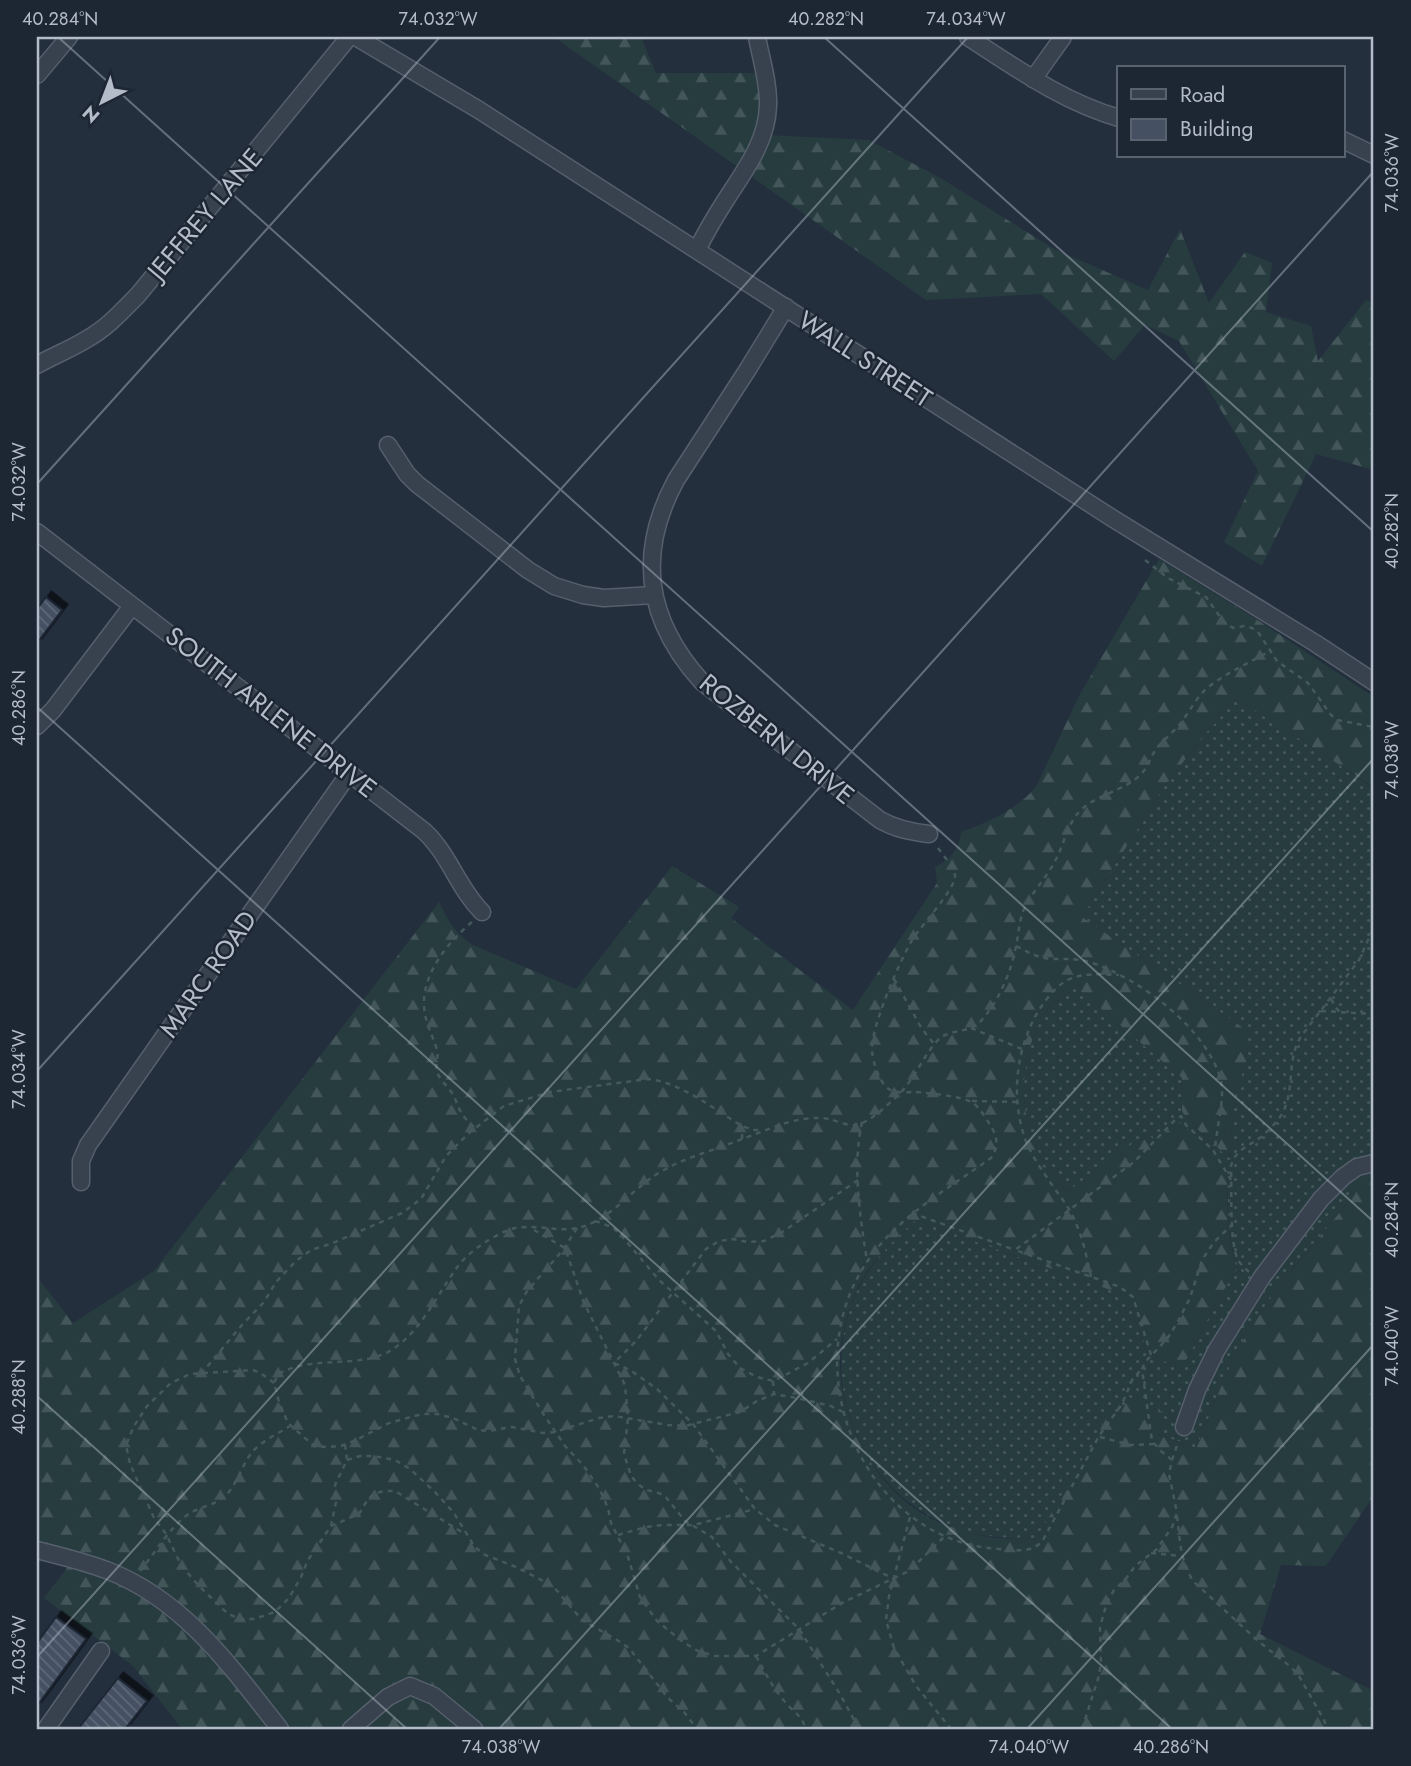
<svg xmlns="http://www.w3.org/2000/svg" width="1411" height="1766" font-family="Jost,sans-serif">
<style>
.grass{fill:url(#grass-dots)}
.forest{fill:url(#forest-firs)}
.building{fill:url(#building-back-hatch);stroke:#1f2835;stroke-width:2;filter:url(#shadow)}
.lines{fill:none;stroke-linecap:round;stroke-linejoin:round}
.minor-casing{stroke:#565f6c;stroke-width:19}
.path{stroke:#44595c;stroke-width:2.5;stroke-dasharray:5 5;stroke-linecap:butt}
.minor{stroke:#38414e;stroke-width:16}
.ticks{fill:none;stroke:#b4bcc9;stroke-width:2;stroke-opacity:0.45}
.labels{text-anchor:middle;stroke-width:5;stroke-linejoin:round;paint-order:stroke}
.street-label{font-size:26px;fill:#b4bcc9;stroke:#1d2633}
.neatline{fill:none;stroke:#b4bcc9;stroke-width:2.5}
.ticks-label{font-size:18px;text-anchor:middle;fill:#b4bcc9}
</style>
<defs>
<pattern id="grass-dots" width="8" height="8" patternUnits="userSpaceOnUse" patternTransform="scale(1.75)"><rect width="8" height="8" fill="#263c3f"/><path d="M2 2h.1M6 6h.1" fill="none" stroke="#435659" stroke-width="1.8" stroke-linecap="round"/></pattern>
<pattern id="forest-firs" width="22" height="20" patternUnits="userSpaceOnUse" patternTransform="scale(1.75)"><rect width="22" height="20" fill="#263c3f"/><path d="M5 1l3.5 6h-7zM16 11l3.5 6h-7z" fill="#435659"/></pattern>
<pattern id="building-back-hatch" width="6" height="6" patternUnits="userSpaceOnUse" patternTransform="scale(1.75)"><rect width="6" height="6" fill="#455162"/><path d="M-1 5l2 2M0 0l6 6M5-1l2 2" fill="none" stroke="#5d6877"/></pattern>
<filter id="shadow"><feDropShadow dx="5.5" dy="-5.5" stdDeviation="0" flood-color="#0009"/></filter>
</defs>
<rect width="100%" height="100%" fill="#242f3e"/>
<!-- grass -->
<path class="grass" d="M1238,698L1374,788V1172L1365,1174L1346,1184L1355,1194C1321,1235 1284,1276 1255,1321C1229,1360 1214,1406 1196,1449L1157,1433L1110,1411L1037,1538C1006,1538 976,1538 948,1525C868,1491 825,1403 847,1319C850,1309 853,1298 858,1289C873,1260 891,1242 916,1220L1127,1296L1148,1352L1181,1370L1220,1296L1237,1269C1227,1237 1228,1201 1227,1167L1155,1142L1147,1133L1068,1192C1058,1182 1048,1170 1041,1158C1017,1114 1019,1060 1043,1016C1050,1004 1062,993 1071,982L1182,1078V1111L1195,1128L1229,1158L1236,1088L1245,1067L1248,1051L1242,1027L1082,917L1164,787L1204,735Z"/>
<!-- forest -->
<g class="forest">
<path d="M554,37H641L656,73H755L766,135L869,140L942,179L1054,249L1148,290L1180,229L1209,303L1245,252L1272,263L1266,312L1311,326L1318,361L1366,300L1374,304V470L1316,454L1262,566L1224,542L1258,471L1179,341L1145,325L1114,361L1041,294L926,300Z"/>
<path d="M1159,559L1253,617L1374,697V787L1237,699L1204,735L1164,787L1082,917L1242,1027L1248,1040V1051L1245,1067L1236,1088L1229,1158L1187,1120L1182,1111V1078L1071,983C1062,992 1050,1004 1043,1016C1019,1060 1017,1113 1041,1158C1047,1170 1058,1181 1067,1192L1147,1133L1155,1141L1178,1121L1227,1167C1228,1201 1226,1237 1237,1269L1220,1296L1181,1370L1148,1352L1127,1296L916,1220C892,1242 868,1263 855,1294C847,1314 840,1339 840,1361C840,1430 885,1506 952,1527C965,1531 981,1536 994,1538C1008,1539 1023,1538 1037,1538L1110,1410L1120,1415L1129,1397L1165,1413L1158,1434L1196,1449C1214,1406 1229,1360 1255,1321C1284,1276 1321,1236 1355,1194L1345,1184L1365,1174L1374,1173V1495L1326,1566L1281,1565L1260,1634L1374,1691V1729H182L133,1666L44,1598L74,1559L37,1549V1436L39,1432L37,1431V1277L73,1323L154,1271L439,902C448,920 455,934 473,945L576,989L672,866L739,907L731,918L853,1010L937,883L935,867C950,860 959,850 961,832C989,822 1016,810 1036,787L1080,694Z"/>
</g>
<!-- building -->
<g class="building">
<path d="M46,597L62,610L37,643V609Z"/>
<path d="M56,1617L86,1639L37,1706V1643Z"/>
<path d="M118,1678L147,1701L125,1729H78Z"/>
</g>
<g class="lines">
<!-- minor casing -->
<g class="minor-casing">
<g id="minor">
<path d="M356,37L479,110L1112,518L1315,643L1374,682"/>
<path d="M968,37C1016,68 1063,102 1119,118"/>
<path d="M37,75L69,37"/>
<path d="M1033,79L1063,37"/>
<path d="M1343,140L1374,155"/>
<path d="M697,250C706,232 716,215 727,198C745,170 767,141 768,106C769,83 761,59 757,37"/>
<path d="M786,307L748,369L676,480C636,554 646,620 702,682L880,820C896,829 911,832 929,834"/>
<path d="M37,365C53,356 71,349 87,339C107,328 122,311 138,295L349,37"/>
<path d="M388,445L407,474L417,484L528,570L554,586L583,595L604,598L653,595"/>
<path d="M37,532L424,831C449,854 458,888 482,912"/>
<path d="M37,726L53,710L132,606"/>
<path d="M81,1182V1161L88,1145L350,772"/>
<path d="M1184,1427L1197,1390L1216,1351L1262,1277L1321,1199L1343,1177L1357,1167L1374,1163"/>
<path d="M37,1550C61,1556 86,1562 109,1571C185,1601 232,1668 280,1729"/>
<path d="M46,1729L101,1651"/>
<path d="M351,1729L388,1697L410,1686L434,1696L474,1729"/>
</g>
</g>
<!-- path -->
<g class="path">
<path d="M1145,560L1168,578L1206,597L1223,621L1229,626L1234,628L1244,626L1252,628L1258,632L1277,661L1308,683L1331,715L1337,720L1374,727"/>
<path d="M938,848C943,855 953,866 955,875C957,887 922,925 914,937C901,957 870,1029 872,1051C873,1062 879,1083 889,1089C896,1094 907,1092 915,1092C929,1093 962,1096 973,1103C981,1109 987,1120 992,1128C998,1139 998,1148 991,1158C948,1189 900,1215 869,1259C792,1367 862,1541 999,1549C1015,1550 1032,1554 1043,1540L1099,1436L1122,1404L1133,1378L1142,1369"/>
<path d="M472,922C447,943 418,978 425,1014C427,1026 433,1037 437,1050C439,1057 435,1064 437,1071C439,1080 447,1085 452,1093C456,1099 457,1106 461,1112C464,1118 470,1123 475,1128"/>
<path d="M1016,946C1028,952 1038,958 1051,959C1064,959 1076,958 1089,962C1138,977 1208,1029 1221,1081C1225,1099 1216,1130 1215,1150"/>
<path d="M894,979L922,1029L935,1045"/>
<path d="M1331,999L1337,1009L1341,1013"/>
<path d="M1321,1011L1374,1014"/>
<path d="M971,1028L1022,1049"/>
<path d="M972,1101L1017,1102"/>
<path d="M862,1122C852,1168 860,1215 867,1261"/>
<path d="M742,1139V1126"/>
<path d="M858,1180L784,1231L764,1241L747,1242L733,1239L719,1241L706,1249L636,1341L614,1363L630,1370L657,1389L693,1424L755,1509L775,1525L841,1553L894,1579"/>
<path d="M912,1213L1015,1250"/>
<path d="M595,1221L612,1227L620,1234L659,1280L716,1331L728,1354L740,1368L757,1377L773,1381L789,1373L808,1363L837,1339"/>
<path d="M577,1228L563,1250L527,1291L519,1306L515,1359L520,1376L544,1415L565,1446L583,1465L599,1488L608,1508L611,1523L628,1557L640,1597L657,1621L683,1642L698,1651L715,1656H756L842,1603L909,1571L944,1537"/>
<path d="M534,1230L565,1248L584,1303L625,1385L628,1418L624,1454L631,1476L638,1484L646,1490L656,1492L665,1496L685,1521L712,1537L731,1562L799,1629L840,1694L859,1729"/>
<path d="M1249,1272C1245,1268 1241,1265 1238,1260C1229,1241 1232,1189 1231,1166C1235,1150 1249,1146 1261,1137C1268,1131 1275,1124 1280,1117C1296,1094 1286,1062 1300,1038L1359,960L1374,927"/>
<path d="M1091,1277C1087,1260 1084,1242 1077,1226C1071,1208 1056,1192 1046,1176C1039,1166 1032,1155 1027,1144C1010,1102 1015,1049 1039,1010C1063,973 1078,973 1119,975"/>
<path d="M1151,1355L1133,1297L1120,1287L1015,1250L1134,1162L1175,1120L1181,1116L1186,1125L1213,1150L1231,1180"/>
<path d="M201,1374L242,1325L264,1302L276,1282L296,1261L311,1250L333,1243L402,1213L421,1199L446,1156L469,1133L504,1106L550,1092L648,1079C680,1082 714,1109 742,1126L753,1130H763"/>
<path d="M773,1381L774,1394"/>
<path d="M274,1383L262,1374L253,1370L190,1374L171,1383L147,1406L134,1426L126,1445L130,1464L154,1518L166,1534L181,1565L198,1585L227,1613L239,1619H254L275,1612L289,1598L301,1577L308,1560L331,1526L336,1502L335,1485L347,1460L345,1444"/>
<path d="M843,1412L831,1406L797,1398L774,1394L757,1401L740,1412L685,1426L668,1425L614,1416L599,1418L555,1432L543,1433L512,1427L488,1431L478,1430L453,1418L437,1414H422L389,1423L356,1440L341,1446L326,1447L314,1446L288,1423L279,1402L274,1383L278,1374C315,1354 362,1370 393,1349C422,1330 438,1293 458,1266C470,1251 488,1239 506,1231C528,1221 555,1233 578,1228C608,1221 630,1192 654,1176C675,1162 698,1155 721,1147C740,1140 758,1133 777,1126C793,1120 813,1116 829,1119C837,1121 848,1126 855,1125C869,1123 884,1108 894,1099C913,1083 921,1059 937,1041C949,1028 967,1034 979,1023C998,1003 1011,973 1016,946C1019,933 1019,919 1025,907C1033,891 1046,878 1054,863C1062,849 1065,834 1073,820C1087,796 1118,794 1138,777C1147,770 1150,758 1156,749C1164,739 1175,731 1183,720C1191,709 1197,697 1207,688C1226,673 1249,663 1270,651"/>
<path d="M1100,1437L1130,1445L1155,1444"/>
<path d="M347,1460L360,1456H373L395,1460L410,1469L435,1492L454,1513L474,1546L483,1554L516,1567L553,1586L582,1620L617,1640L629,1648L668,1698L684,1712L697,1729"/>
<path d="M1172,1460L1161,1451L1152,1441L1142,1369L1146,1361L1167,1339L1177,1323L1190,1298L1202,1260L1214,1242L1232,1225"/>
<path d="M1177,1516C1180,1541 1180,1559 1193,1581L1258,1641L1291,1667L1299,1676L1324,1720L1327,1729"/>
<path d="M910,1517L889,1596L886,1620L894,1648L916,1686L951,1729"/>
<path d="M331,1526L359,1514L368,1499L375,1493L385,1491H395L465,1534"/>
<path d="M618,1535L646,1527L662,1525H694L755,1509"/>
<path d="M1151,1553L1181,1556"/>
<path d="M140,1571C155,1553 168,1530 186,1516C197,1507 214,1506 225,1496C238,1484 242,1463 254,1450C264,1440 279,1433 290,1426"/>
<path d="M756,1656C765,1672 773,1689 786,1703C796,1714 801,1715 806,1729"/>
<path d="M1082,1729L1098,1679L1101,1664L1100,1627L1107,1602L1114,1590L1125,1580L1135,1566L1157,1549L1172,1527L1177,1513L1169,1474L1172,1460L1179,1440"/>
</g>
<!-- minor -->
<use href="#minor" class="minor"/>
</g>
<!-- ticks -->
<path class="ticks" d="M58,37L1374,1222M824,37L1374,532M37,484L440,37M37,707L1172,1729M37,1071L968,37M37,1396L407,1729M37,1657L1374,171M499,1729L1374,758M1027,1729L1374,1344"/>
<g class="labels">
<!-- street labels -->
<g class="street-label">
<text transform="translate(205 214) rotate(-50)" y="9">JEFFREY LANE</text>
<text transform="translate(865 359) rotate(33)" y="9">WALL STREET</text>
<text transform="translate(271 712) rotate(38)" y="9">SOUTH ARLENE DRIVE</text>
<text transform="translate(777 739) rotate(39)" y="9">ROZBERN DRIVE</text>
<text transform="translate(208 974) rotate(-55)" y="9">MARC ROAD</text>
</g>
</g>
<!-- border -->
<rect width="1411" height="1766" fill="none" stroke="#1d2633" stroke-width="77"/>
<!-- legend -->
<rect x="1117" y="66" width="228" height="91" fill="#1d2633" stroke="#59626f" stroke-width="2"/>
<rect x="1131" y="89" width="35" height="10" fill="#38414e" stroke="#59626f" stroke-width="2"/>
<text x="1180" y="102" font-size="21" fill="#b4bcc9">Road</text>
<rect x="1131" y="119" width="35" height="21" fill="#455162" stroke="#59626f" stroke-width="2"/>
<text x="1180" y="136" font-size="21" fill="#b4bcc9">Building</text>
<!-- north arrow -->
<g transform="translate(102 102) rotate(222)" stroke="#1d2633" stroke-width="5" paint-order="stroke">
<path d="M0-5L12 26L0 18L-12 26Z" fill="#b4bcc9"/>
<text y="-10" font-size="19" font-weight="bold" text-anchor="middle" fill="#b4bcc9">N</text>
</g>
<rect x="38" y="38" width="1334" height="1690" class="neatline"/>
<g class="ticks-label">
<text x="60" y="25">40.284°N</text>
<text x="438" y="25">74.032°W</text>
<text x="826" y="25">40.282°N</text>
<text x="966" y="25">74.034°W</text>
<text transform="translate(1392 173) rotate(-90)" y="6">74.036°W</text>
<text transform="translate(19 482) rotate(-90)" y="6">74.032°W</text>
<text transform="translate(1392 531) rotate(-90)" y="6">40.282°N</text>
<text transform="translate(19 708) rotate(-90)" y="6">40.286°N</text>
<text transform="translate(1392 760) rotate(-90)" y="6">74.038°W</text>
<text transform="translate(19 1069) rotate(-90)" y="6">74.034°W</text>
<text transform="translate(1392 1220) rotate(-90)" y="6">40.284°N</text>
<text transform="translate(1392 1346) rotate(-90)" y="6">74.040°W</text>
<text transform="translate(19 1397) rotate(-90)" y="6">40.288°N</text>
<text transform="translate(19 1655) rotate(-90)" y="6">74.036°W</text>
<text x="501" y="1753">74.038°W</text>
<text x="1029" y="1753">74.040°W</text>
<text x="1171" y="1753">40.286°N</text>
</g>
</svg>
